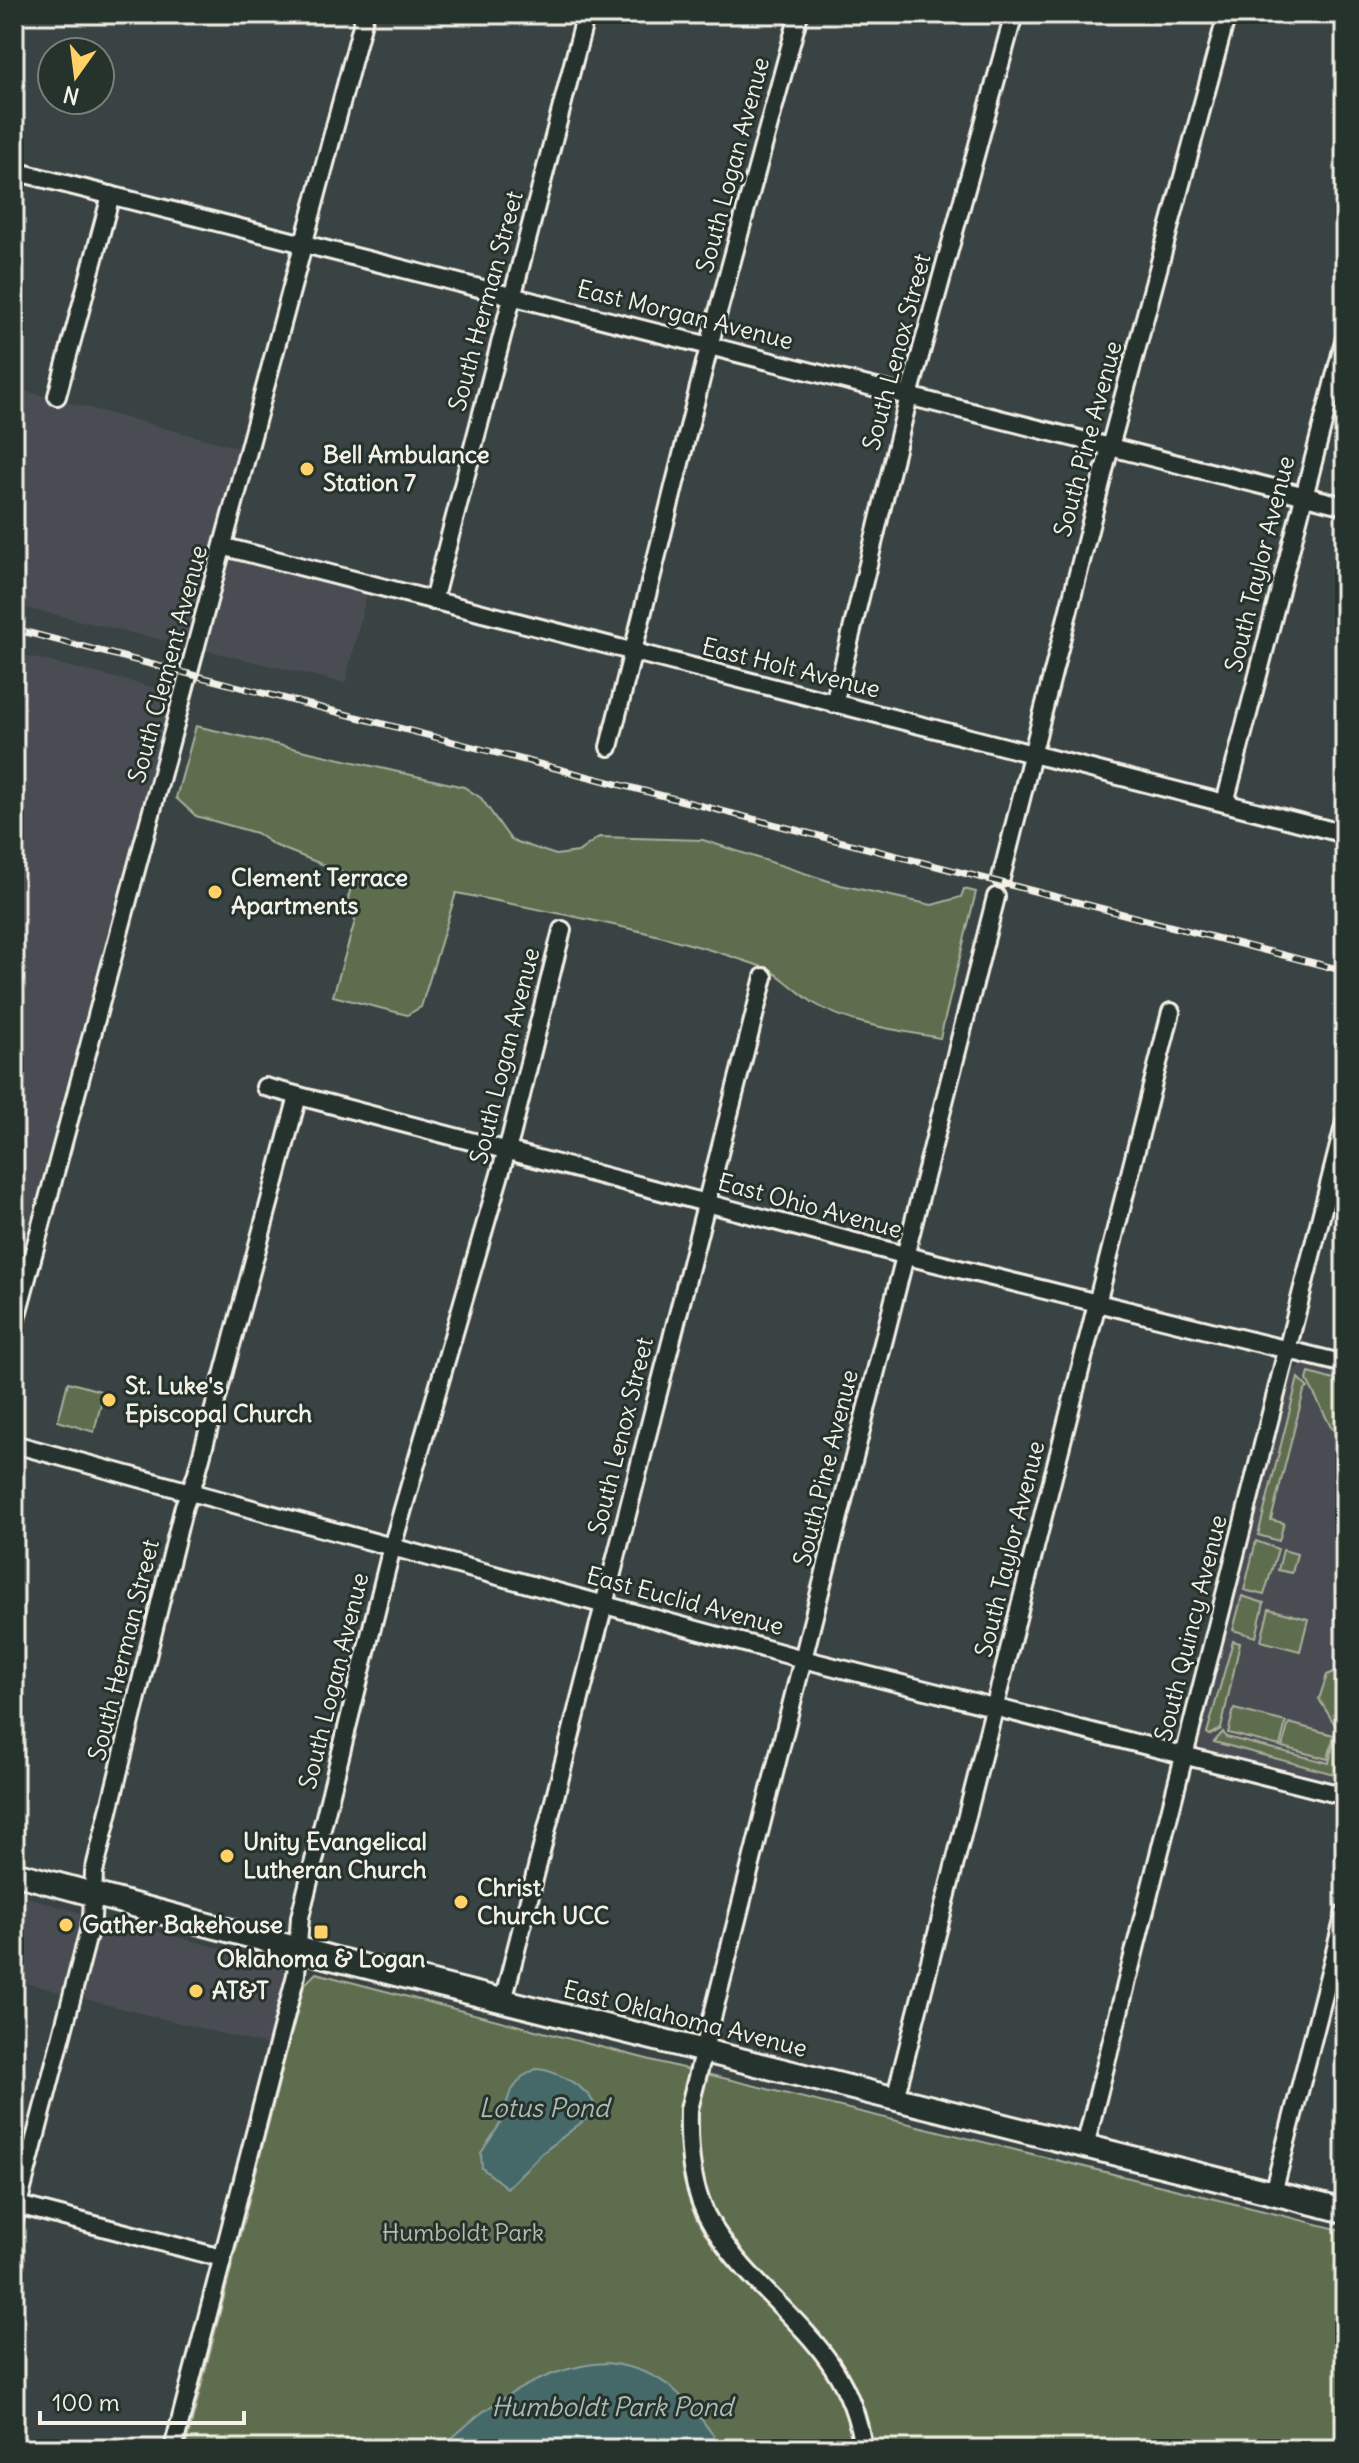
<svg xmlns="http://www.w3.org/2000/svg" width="1359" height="2463" font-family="Delius,sans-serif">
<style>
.built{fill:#484e52}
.green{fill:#5f6d4f;stroke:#aaaf9c;stroke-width:2}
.water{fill:#446969;stroke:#8a9f9c;stroke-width:2}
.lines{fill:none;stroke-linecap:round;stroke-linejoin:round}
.minor-casing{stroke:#f4f1e8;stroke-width:22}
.major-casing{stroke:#f4f1e8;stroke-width:28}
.minor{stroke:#26332d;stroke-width:16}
.major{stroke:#26332d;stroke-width:22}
.rail-casing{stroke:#f4f1e8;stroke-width:7}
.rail{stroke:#26332d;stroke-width:4;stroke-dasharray:12;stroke-linecap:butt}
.poi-dot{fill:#ffd166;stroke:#26332d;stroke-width:3}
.labels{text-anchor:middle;stroke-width:6;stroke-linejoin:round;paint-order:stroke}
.street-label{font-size:24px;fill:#f4f1e8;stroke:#26332d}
.poi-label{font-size:24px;font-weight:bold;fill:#f4f1e8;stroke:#26332d;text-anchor:start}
.park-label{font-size:24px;fill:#b8bcab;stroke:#26332d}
.water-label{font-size:26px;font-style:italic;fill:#aebbb5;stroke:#26332d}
</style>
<rect width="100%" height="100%" fill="#3a4343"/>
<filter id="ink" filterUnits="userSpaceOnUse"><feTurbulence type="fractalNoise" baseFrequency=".0125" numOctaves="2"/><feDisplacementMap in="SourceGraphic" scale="16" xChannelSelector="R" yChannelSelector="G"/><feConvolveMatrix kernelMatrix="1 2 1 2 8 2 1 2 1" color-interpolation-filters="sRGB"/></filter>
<g filter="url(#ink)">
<!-- built -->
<g class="built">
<path d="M14,388L250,451L228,533L241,562L367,593L345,683L14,605Z"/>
<path d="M14,653L172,692L14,1279Z"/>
<path d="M1304,1364L1345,1374V1787L1203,1751L1198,1743L1292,1371Z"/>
<path d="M14,1684L26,1687L14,1735Z"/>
<path d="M14,1893L80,1913L82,1924L64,1993L14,1980Z"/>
<path d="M110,1919L282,1965L286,1975L267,2045L85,1999L83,1996L100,1928Z"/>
</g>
<!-- green -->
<g class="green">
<path d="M196,726L464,787L481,798L511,840L556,855L578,852L599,837L703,840L841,885L932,905L961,897L964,889L976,892L940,1038C899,1030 854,1026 817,1005C796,993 782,973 757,965C660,931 557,913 456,893L421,1007L407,1015L333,996L355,921L348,898L354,877L274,845L256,833L196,816L176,798Z"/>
<path d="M1309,1373L1345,1383V1441L1332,1429L1307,1380Z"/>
<path d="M1298,1378L1308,1388L1304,1391L1271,1520L1284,1523L1279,1541L1258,1535Z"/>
<path d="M68,1382L104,1392L94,1432L58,1421Z"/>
<path d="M1256,1541L1278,1549L1264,1595L1244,1590Z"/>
<path d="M1283,1550L1297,1554L1292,1573L1278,1570Z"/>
<path d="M1242,1596L1264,1603L1256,1637L1233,1630Z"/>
<path d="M1269,1609L1308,1619L1300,1651L1261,1641Z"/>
<path d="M1233,1641L1240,1643L1221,1729L1210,1735L1207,1733Z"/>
<path d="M1336,1671L1345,1672V1777L1214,1742L1223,1732L1226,1737L1329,1763L1337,1728L1319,1699L1327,1675Z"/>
<path d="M1234,1709L1286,1722L1280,1746L1228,1733Z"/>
<path d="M1289,1723L1334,1735L1328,1759L1282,1747Z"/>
<path d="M316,1973L670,2065L1345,2231V2449H185L304,1985Z"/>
</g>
<!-- water -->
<g class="water">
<path d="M536,2069C555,2069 594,2090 596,2111L541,2154L507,2188L482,2168L481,2153L500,2124L510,2093L522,2077Z"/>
<path d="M607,2363C668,2370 689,2401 723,2449H436C452,2441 465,2425 480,2414C518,2386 560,2365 607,2363Z"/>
</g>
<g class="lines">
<!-- minor casing -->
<g class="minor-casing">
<g id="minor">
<path d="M14,171L1345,506"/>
<path d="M57,396L111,195"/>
<path d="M225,547L1345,834"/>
<path d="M433,601L586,14"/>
<path d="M834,704L909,396L1014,14"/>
<path d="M609,747L715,323L799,14"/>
<path d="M1225,803L1345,338"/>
<path d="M1001,878L1110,447L1227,14"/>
<path d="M265,1087L923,1260L1345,1364"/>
<path d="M14,1326L365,14"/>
<path d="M14,1444L803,1659L1345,1796"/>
<path d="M503,2001L764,977"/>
<path d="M895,2099L1171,1012"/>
<path d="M1085,2146L1345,1122"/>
<path d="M1273,2193L1345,1913"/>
<path d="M14,2204L222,2258"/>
<path d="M14,2220L92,1919L94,1872L184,1506L196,1476L298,1096"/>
<path d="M173,2449L296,1975L300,1917L392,1547L511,1136L562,930"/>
<path d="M863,2449C849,2342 766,2310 713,2227C691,2193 688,2149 689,2109L996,897"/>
</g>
</g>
<!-- major casing -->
<g class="major-casing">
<path id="major" d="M14,1873L336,1959L1345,2211"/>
</g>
<!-- minor -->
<use href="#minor" class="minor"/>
<!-- major -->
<use href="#major" class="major"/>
<!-- rail casing -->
<g class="rail-casing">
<path id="rail" d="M14,629L1345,971"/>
</g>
<!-- rail -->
<use href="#rail" class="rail"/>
</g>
</g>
<!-- markers -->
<g class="poi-dot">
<circle cx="307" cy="469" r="8"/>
<circle cx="215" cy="892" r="8"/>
<circle cx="109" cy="1400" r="8"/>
<circle cx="227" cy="1856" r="8"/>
<circle cx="461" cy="1902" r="8"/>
<circle cx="66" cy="1925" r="8"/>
<rect x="313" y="1924" width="16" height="16" rx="4"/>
<circle cx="196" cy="1991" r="8"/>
</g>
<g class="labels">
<!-- street labels -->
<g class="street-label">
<text transform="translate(733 165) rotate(-75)" y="8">South Logan Avenue</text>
<text transform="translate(486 301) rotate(-75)" y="8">South Herman Street</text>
<text transform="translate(685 315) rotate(14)" y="8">East Morgan Avenue</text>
<text transform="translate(897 352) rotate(-75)" y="8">South Lenox Street</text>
<text transform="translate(1088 439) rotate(-75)" y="8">South Pine Avenue</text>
<text transform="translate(1260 564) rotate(-76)" y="8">South Taylor Avenue</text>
<text transform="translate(168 664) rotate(-75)" y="8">South Clement Avenue</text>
<text transform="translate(791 668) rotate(14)" y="8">East Holt Avenue</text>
<text transform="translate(505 1056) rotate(-76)" y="8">South Logan Avenue</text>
<text transform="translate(810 1206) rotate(15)" y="8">East Ohio Avenue</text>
<text transform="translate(621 1436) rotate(-76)" y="8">South Lenox Street</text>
<text transform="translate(826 1468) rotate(-76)" y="8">South Pine Avenue</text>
<text transform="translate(1010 1549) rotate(-76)" y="8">South Taylor Avenue</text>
<text transform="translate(685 1601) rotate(15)" y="8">East Euclid Avenue</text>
<text transform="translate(1191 1628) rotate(-76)" y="8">South Quincy Avenue</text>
<text transform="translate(124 1650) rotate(-76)" y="8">South Herman Street</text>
<text transform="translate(334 1681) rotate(-76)" y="8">South Logan Avenue</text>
<text transform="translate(685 2019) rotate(14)" y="8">East Oklahoma Avenue</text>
</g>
<!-- poi labels -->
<g class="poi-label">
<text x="323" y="463">Bell Ambulance<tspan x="323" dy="28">Station 7</tspan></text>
<text x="231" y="886">Clement Terrace<tspan x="231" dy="28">Apartments</tspan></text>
<text x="125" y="1394">St. Luke's<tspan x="125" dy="28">Episcopal Church</tspan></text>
<text x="243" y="1850">Unity Evangelical<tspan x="243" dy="28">Lutheran Church</tspan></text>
<text x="477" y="1896">Christ<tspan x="477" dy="28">Church UCC</tspan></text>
<text x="82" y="1933">Gather Bakehouse</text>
<text x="321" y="1967" text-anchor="middle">Oklahoma &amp; Logan</text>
<text x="212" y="1999">AT&amp;T</text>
</g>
<!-- park labels -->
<g class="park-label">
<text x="463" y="2241">Humboldt Park</text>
</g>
<!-- water labels -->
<g class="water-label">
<text x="544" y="2117">Lotus Pond</text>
<text x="612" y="2416">Humboldt Park Pond</text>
</g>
</g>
<!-- margin -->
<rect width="1359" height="2463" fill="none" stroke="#26332d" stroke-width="48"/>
<rect x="24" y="24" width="1311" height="2415" fill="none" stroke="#f4f1e8" stroke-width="3" filter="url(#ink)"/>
<!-- north arrow -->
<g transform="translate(76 76) rotate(194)"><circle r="38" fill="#26332d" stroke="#787f78" stroke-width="2"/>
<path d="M0-6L14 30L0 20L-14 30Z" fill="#ffd166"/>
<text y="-12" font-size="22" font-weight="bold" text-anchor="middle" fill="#f4f1e8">N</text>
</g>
<!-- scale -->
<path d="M40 2411v12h204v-12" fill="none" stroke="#f4f1e8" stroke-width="4"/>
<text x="52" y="2411" font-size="24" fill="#f4f1e8" stroke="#26332d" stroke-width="6" paint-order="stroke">100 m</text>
</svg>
